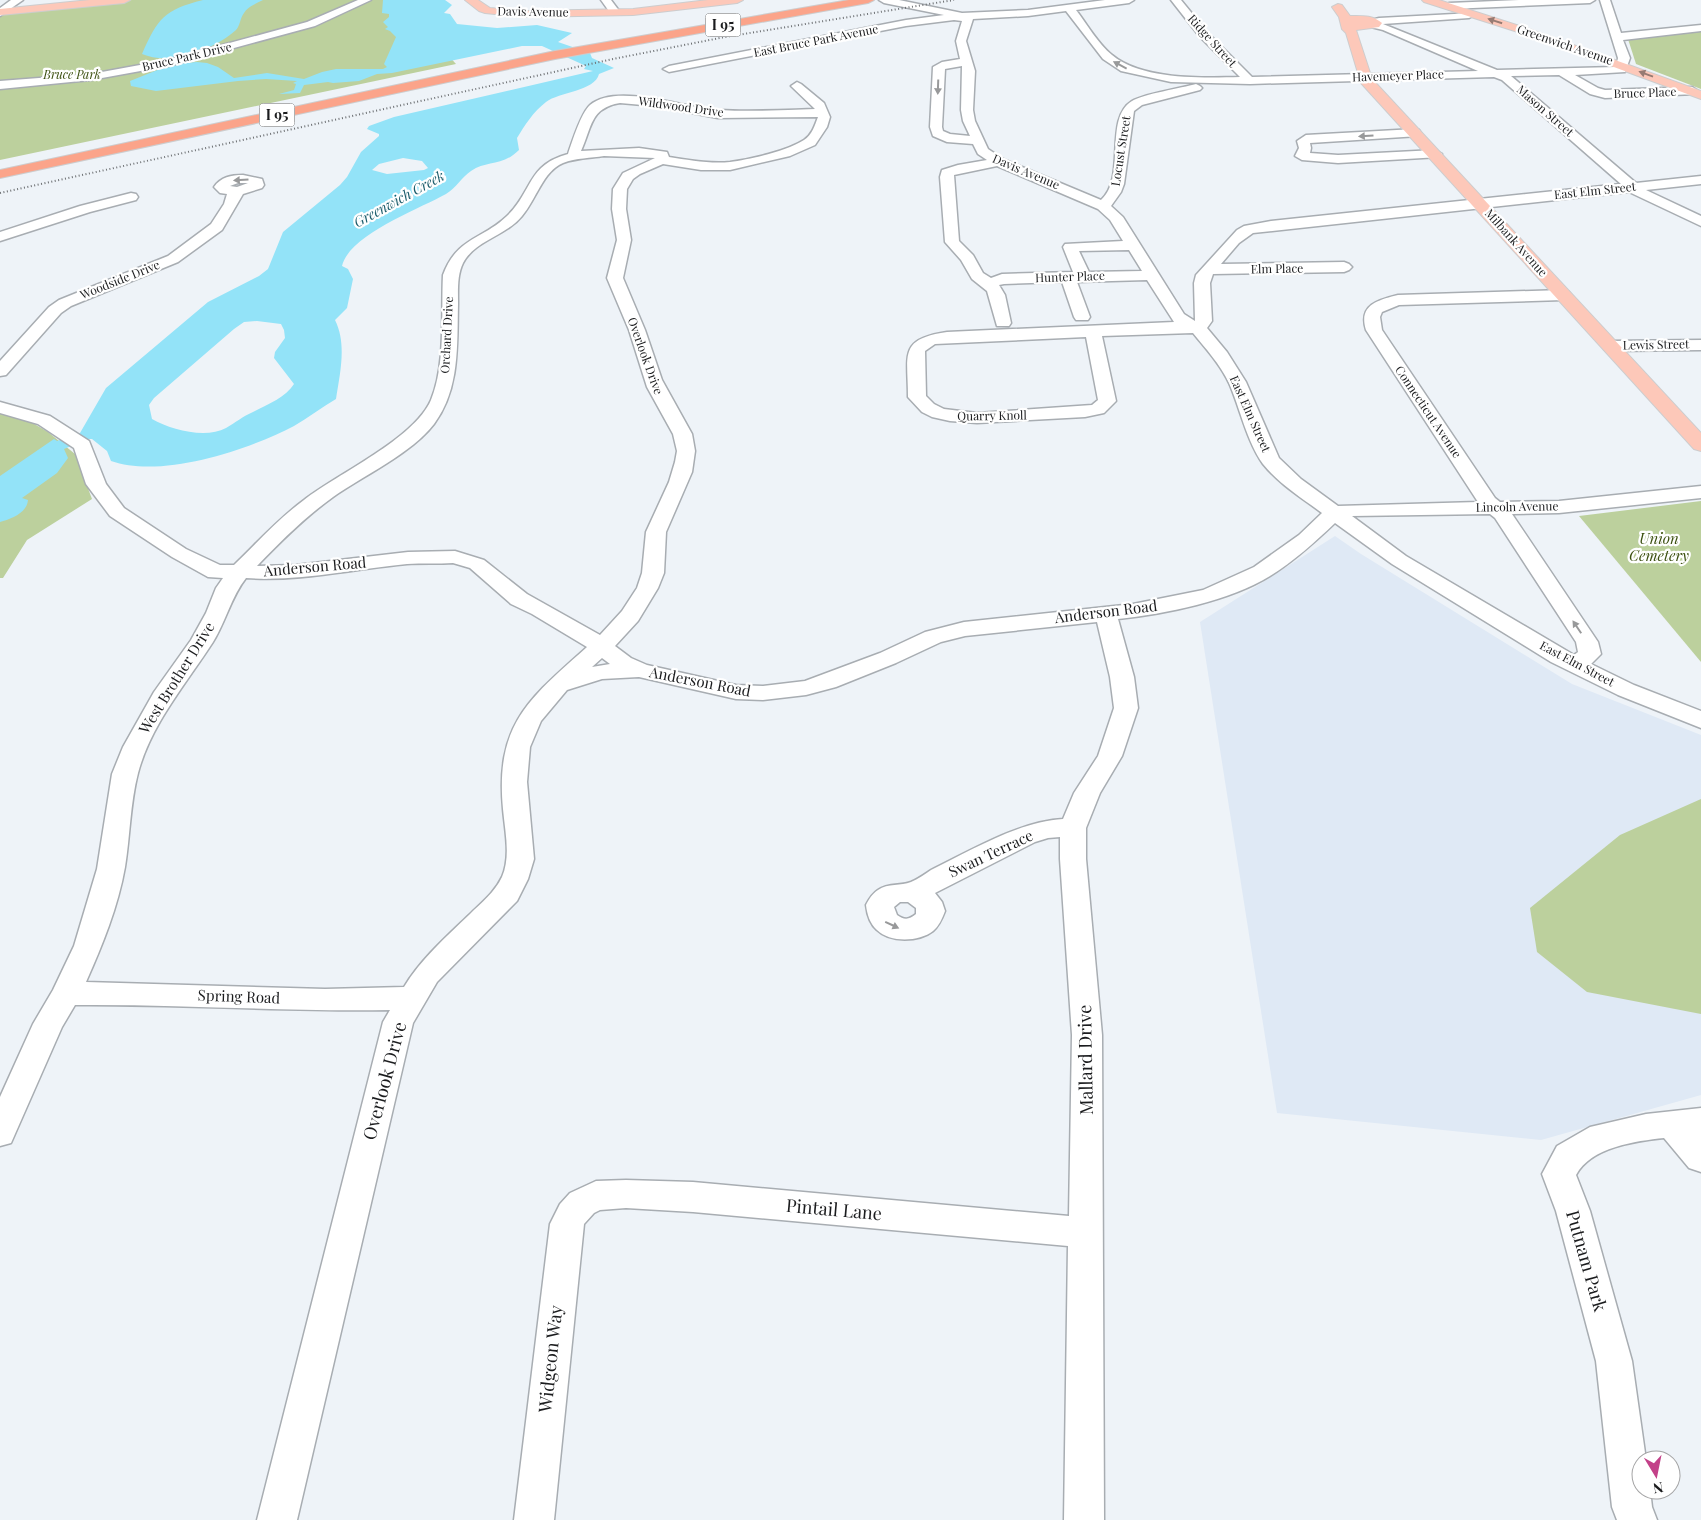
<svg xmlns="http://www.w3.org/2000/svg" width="1701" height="1520" font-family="'Playfair Display',serif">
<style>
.built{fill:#dfe9f5}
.green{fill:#bcd09d}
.water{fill:#93e3f8;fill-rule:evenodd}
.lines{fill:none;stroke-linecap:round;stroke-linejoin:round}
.minor-casing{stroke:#a8adb2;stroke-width:3}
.major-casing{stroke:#cdcdce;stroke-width:2}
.highway-casing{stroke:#cdcdce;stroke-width:2}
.minor{fill:#fff;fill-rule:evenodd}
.major{fill:#fdc8b9;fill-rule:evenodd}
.highway{fill:#fba48a;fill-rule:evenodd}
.rail{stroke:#6d7073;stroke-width:2;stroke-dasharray:1 2.5;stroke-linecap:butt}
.oneway{fill:#977b73}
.oneway2{fill:#98999a}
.labels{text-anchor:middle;stroke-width:4.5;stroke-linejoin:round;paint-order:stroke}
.far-street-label{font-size:12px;fill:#1b1c1e;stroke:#fff}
.far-park-label{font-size:12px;font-style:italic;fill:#3b4f0f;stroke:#fff}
.shield{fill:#fff;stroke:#5f6062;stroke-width:1}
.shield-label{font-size:14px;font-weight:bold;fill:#1b1c1e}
.far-water-label{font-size:14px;font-style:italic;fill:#1a5b6a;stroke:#fff}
.park-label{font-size:15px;font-style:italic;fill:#3b4f0f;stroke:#fff}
.street-label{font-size:15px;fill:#1b1c1e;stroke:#fff}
.near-street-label{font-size:18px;fill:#1b1c1e;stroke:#fff}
</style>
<rect width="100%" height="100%" fill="#eef3f8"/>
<!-- built -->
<path class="built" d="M1335,536L1361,554L1572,684L1701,735V1095L1541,1140L1277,1113L1200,622Z"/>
<!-- green -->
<g class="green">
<path d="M132,0H398L456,64L0,160V13Z"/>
<path d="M1701,30V89L1636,64L1628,39Z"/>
<path d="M0,413L24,418L48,432L75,454L92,499L27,540L3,578H0Z"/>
<path d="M1701,501V662L1579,516Z"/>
<path d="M1701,799V1014L1587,992L1537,952L1530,908L1620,835Z"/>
</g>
<!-- water -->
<g class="water">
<path d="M203,0H263C257,3 247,7 244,13C240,18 240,26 236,30C214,50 170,66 142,54C158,18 164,10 203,0Z"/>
<path d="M383,0H445L452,5L444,13L450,14L457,24L497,28L537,25L572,33L558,42L590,53L592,58L614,68L599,74C595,91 559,92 546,102C533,112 525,125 517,138L519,150C502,167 487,160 471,171C462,177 456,188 446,194C419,209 349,235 342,266L348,269L353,279L347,308L335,320C347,344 340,373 336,399C322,407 308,418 294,426C248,450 161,479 111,461L107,451L92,439H88L64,449L68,458L57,473L22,498L28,500C27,513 11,519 0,522V476L54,439L57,441L80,433L106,388L208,302L259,276L268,269L283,232L340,185L347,177L361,152L379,136V134L367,129L369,126L394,117L593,71L584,69L586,66L542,46H522L392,73L377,74L359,81L333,83L328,82L304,85L300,93L279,94L294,90L296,84L293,83L297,81L266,79L238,81L156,91L131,86L130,81L160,69L184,63L197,62L207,63L218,67L234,78L267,73L304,79L322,72L336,69H383L387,67L384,64L396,37L390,31L385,29L388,27L383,22L389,17V14L382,13ZM403,158L422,161L428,168L424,170L387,174L372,170L379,164ZM257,321L281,324L284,330L285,338L275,352L274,358L294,384C286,397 267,405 253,412C243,416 235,423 226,428C206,439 171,430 152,419L149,405L154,398L234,329L244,322Z"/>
</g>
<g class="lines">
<!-- minor casing -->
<g class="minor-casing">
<g id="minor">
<path d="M11,0H23L0,16V8Z"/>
<path d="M358,0H371L315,26L168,66L91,80L0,89V81L91,74L167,60L307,22Z"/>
<path d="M601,0H611L620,12L619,14H611Z"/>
<path d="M879,0H899L962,13L1028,10L1105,0H1134L1129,3L1076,10C1087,24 1098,44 1112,55C1142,80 1202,78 1240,77L1200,37L1171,0H1181L1208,33L1252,77L1478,71L1383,30L1371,27L1370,25L1375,19L1379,18L1473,13L1474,15L1469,18L1383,24L1497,70L1616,67L1618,58L1600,0H1610L1621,33L1701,25V31L1623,40L1630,58L1625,72L1575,75L1598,88L1605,90L1692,87L1698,91L1696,94L1605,98L1590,94L1559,75L1511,76L1636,183L1701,176V184L1646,190L1701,216V226L1629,192L1253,233L1239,243L1221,264L1344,262L1349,264L1352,267L1349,270L1344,272L1213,274L1210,283L1212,321L1207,328L1227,352L1246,382L1279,458L1301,479L1338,506L1478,502L1366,330C1358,305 1378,300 1398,295L1563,290L1569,292L1571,295L1569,298L1563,300L1399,305L1382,312L1380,317L1382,330L1495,498L1500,502L1559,501L1701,486V498L1559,513L1512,514L1598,642L1601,654L1591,664L1634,685L1701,711V728L1618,695L1551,662L1392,564L1335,523C1315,542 1293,562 1270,576C1230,601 1165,614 1118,619L1134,677L1138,708L1122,756L1100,793L1086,828V859L1102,1035L1104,1520H1064L1068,1246L693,1212L626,1208L600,1210L594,1213L584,1224L554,1520H514L550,1224L560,1204L570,1193L596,1181L626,1180L693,1182L1069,1216L1072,1035L1060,859V837L1048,838L1035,842L935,893L942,902L945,911C942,919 939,926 933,931C919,942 890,943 877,930C870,924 867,914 866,905C869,899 872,894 878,890C888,883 901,886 911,882C918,879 925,874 931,870C970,851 1020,821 1063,819L1074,793L1098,756L1114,708L1110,677L1097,622L965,636L941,642L896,663L836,687L806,695L763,700L736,699L639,677L602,679L567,690L541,721L530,747L527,782L534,859L528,879L517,901L437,982L413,1023L297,1520H257L383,1022L390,1010C285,1012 180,1004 75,1005L62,1027L11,1143L0,1146V1097L33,1024L53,990L74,946L97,869L112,774L123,747L154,692L191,640L206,613L216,588L223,578L208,577L172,557L110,516L86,484L74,448L38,424L0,413V402L50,416L89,441L106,484L124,508L186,549L220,565H234C257,543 278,519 304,500C339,473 414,439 431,400C446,364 441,313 443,275C457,237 482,240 507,216C533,191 527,165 568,154C572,142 581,113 590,105C617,82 687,109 720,110C751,112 783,110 815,109L791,86L797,82L801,84L824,103L830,117L827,127L815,145L790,156L730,170H701L663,164L640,174L633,179L627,189L626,209L631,240L623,278L645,330L662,380L692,434L695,451L692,472L666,532L664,573L658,588L638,621L615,646L631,658L647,665L736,685L763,686L805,681L880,653L925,632L964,622L1133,604L1203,590L1254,567L1299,535L1322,513C1302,498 1279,484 1263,464C1247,442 1240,408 1229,383C1220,364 1206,349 1193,333L1102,336L1116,401L1104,413L1085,417L977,423L950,421L932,417L922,412L908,397C908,355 898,339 947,332L1174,322L1147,280L1077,282L1090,317L1088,320H1076L1074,317L1062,282L1004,284L999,285L1005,295L1011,323L1009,326H997L987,291L972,279L961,260L945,242L940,177L942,170L958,165L987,160L978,154L973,144L947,142L933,136L930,127L933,67L942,62L960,59L956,41L962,21L954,20L906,26L669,72L663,69L669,66L906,20L944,15L884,3ZM1066,11L1103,59L1121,71L1171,82L1250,84L1494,77L1502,80L1621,184L1271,221L1244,226L1237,230L1196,275L1194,283L1195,321L1184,314L1123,217L1111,206L1121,192L1124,184L1134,111L1142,105L1200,90L1202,88L1200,86L1196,84C1182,88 1143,94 1132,101C1103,119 1127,177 1101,200L1003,159L988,149L975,121L973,110L975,71L966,41L973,19L1028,16ZM962,66L961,110L963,121L970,136L950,134L943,131L942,127L945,69ZM620,103L654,106L718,118L818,117C815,125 812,135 804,140C787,151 751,159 730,162C710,164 689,160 669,157L667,152L639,148L581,151C592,127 590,108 620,103ZM604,156L655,158L623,173L613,189L612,209L617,240L607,278L629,330L647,387L673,434L677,451L675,462L669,482L646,532L642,573L637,588L622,611L600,635L527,594L484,560L455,551L408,552L296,565L257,566C281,541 305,517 333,497C363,476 412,453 434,424C460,389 457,345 458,304C458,290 457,275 463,263C475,240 506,236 522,216C536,200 543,171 563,163C576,158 591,158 604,156ZM997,166L1098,209L1110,220L1123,241L1065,244L1063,247L1073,272L1002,274L991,278L983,273L973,255L959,241L954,175ZM1129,250L1142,271L1089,272L1079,251ZM1086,337L1098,400L1092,405L977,413L944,409L934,404L926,396L925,351L935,344ZM1490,514L1495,518L1576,642L1578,652L1574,655L1406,556L1352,516ZM453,563L470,568L511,604L532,614L587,647C529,699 495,724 503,809C505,832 511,856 502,877C495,892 481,903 470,914C446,937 421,959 404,987L325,989L86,982C102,946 118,907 125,867C130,837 130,803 138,773C151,724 186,684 213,642C226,621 231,597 246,578C300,582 353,569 407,564C422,563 438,564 453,563ZM602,658L610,664L592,667ZM900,902H908L916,908V914C909,920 904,920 897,915L894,907Z"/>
<path d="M1519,0H1595L1590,3L1449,9L1444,6L1449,3Z"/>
<path d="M1415,129L1419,130L1421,133L1419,136L1310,143L1311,148L1310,153L1338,155L1435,150L1442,154L1440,157L1338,163L1302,160L1295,156L1299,148L1297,141L1306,135Z"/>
<path d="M243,175L262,179L264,185L262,188L243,194L222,230L178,262L71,306L61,313L6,375L0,376V361L49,307L59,300L168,256L211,224L224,204L227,194L220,193L214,187C221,177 231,175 243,175ZM238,183H248L237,187L230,186Z"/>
<path d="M131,193L136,194L138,197L136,200L90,212L0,241V232L80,206Z"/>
<path d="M1701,340V350L1611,351L1605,350L1603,346L1605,342L1611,341Z"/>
<path d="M1701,1108V1172L1689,1168L1664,1138C1636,1141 1591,1147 1576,1175L1590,1211L1632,1361L1646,1460H1641V1490H1650L1652,1507L1657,1520H1617L1612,1507L1596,1361L1556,1211L1542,1174L1557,1146L1590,1127L1646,1114Z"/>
</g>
</g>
<!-- major casing -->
<g class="major-casing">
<g id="major">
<path d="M90,0H130L124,3L0,15V9Z"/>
<path d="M465,0H478L490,8L524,11L633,9L708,0H743L737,3L633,15L524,17L485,13L479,11Z"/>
<path d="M1422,0H1439L1529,29L1701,91V99L1521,33L1424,2Z"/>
<path d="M1338,4L1342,5L1350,16C1362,16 1373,15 1382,23L1379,27L1356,30L1372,79L1701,433V451L1694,449L1361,83L1346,33L1342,29L1339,17L1332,7Z"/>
</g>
</g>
<!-- highway casing -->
<g class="highway-casing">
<path id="highway" d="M849,0H874L868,3L555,59L0,178V170L555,51Z"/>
</g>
<!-- minor -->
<use href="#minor" class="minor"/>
<!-- major -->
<use href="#major" class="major"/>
<!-- highway -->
<use href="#highway" class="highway"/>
<!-- rail -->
<path class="rail" d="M0,193L613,59L725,37L954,0"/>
</g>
<!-- one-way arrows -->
<defs><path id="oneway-solid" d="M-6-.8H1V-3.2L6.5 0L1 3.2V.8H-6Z" transform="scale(1.25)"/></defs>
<g class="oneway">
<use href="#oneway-solid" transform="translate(1495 21) rotate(-162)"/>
<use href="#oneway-solid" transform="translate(1646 74) rotate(-160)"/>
</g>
<g class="oneway2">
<use href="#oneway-solid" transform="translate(1120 65) rotate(-152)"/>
<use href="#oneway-solid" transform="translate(938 87) rotate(92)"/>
<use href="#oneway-solid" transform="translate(1366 136) rotate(176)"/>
<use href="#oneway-solid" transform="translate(241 180) rotate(176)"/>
<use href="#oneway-solid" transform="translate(1577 627) rotate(-124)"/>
<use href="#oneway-solid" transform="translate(892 925) rotate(25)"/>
</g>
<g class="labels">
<!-- far-street labels -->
<g class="far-street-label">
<text transform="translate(533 12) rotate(1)" y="4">Davis Avenue</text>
<text transform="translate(816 41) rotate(-11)" y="4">East Bruce Park Avenue</text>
<text transform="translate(1212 41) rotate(48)" y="4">Ridge Street</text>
<text transform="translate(1565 45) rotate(19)" y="4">Greenwich Avenue</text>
<text transform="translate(187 57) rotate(-13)" y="4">Bruce Park Drive</text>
<text transform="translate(1398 76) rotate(-2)" y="4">Havemeyer Place</text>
<text transform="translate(1645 93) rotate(-2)" y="4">Bruce Place</text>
<text transform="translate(681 107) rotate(8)" y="4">Wildwood Drive</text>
<text transform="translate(1545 111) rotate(41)" y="4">Mason Street</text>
<text transform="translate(1121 151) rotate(-81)" y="4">Locust Street</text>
<text transform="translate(1026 172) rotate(23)" y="4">Davis Avenue</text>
<text transform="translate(1595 191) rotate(-6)" y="4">East Elm Street</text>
<text transform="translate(1516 243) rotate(48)" y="4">Milbank Avenue</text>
<text transform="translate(1277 269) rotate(-1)" y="4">Elm Place</text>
<text transform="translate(1070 277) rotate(-2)" y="4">Hunter Place</text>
<text transform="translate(120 280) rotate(-22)" y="4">Woodside Drive</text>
<text transform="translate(447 335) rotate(-87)" y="4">Orchard Drive</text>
<text transform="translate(1656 345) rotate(-1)" y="4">Lewis Street</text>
<text transform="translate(645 356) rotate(70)" y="4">Overlook Drive</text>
<text transform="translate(1428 412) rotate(56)" y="4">Connecticut Avenue</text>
<text transform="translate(1250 414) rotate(66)" y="4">East Elm Street</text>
<text transform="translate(992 416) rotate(-1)" y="4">Quarry Knoll</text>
<text transform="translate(1517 507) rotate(-1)" y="4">Lincoln Avenue</text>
<text transform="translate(1577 664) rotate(28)" y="4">East Elm Street</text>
</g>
<!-- far-park labels -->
<g class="far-park-label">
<text x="72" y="79">Bruce Park</text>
</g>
<!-- shield labels -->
<g class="shield">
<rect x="705.5" y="13.5" width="35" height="23" rx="4"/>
<rect x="259.5" y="103.5" width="35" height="23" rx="4"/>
</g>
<g class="shield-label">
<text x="723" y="30">I 95</text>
<text x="277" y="120">I 95</text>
</g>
<!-- far-water labels -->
<g class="far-water-label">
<text transform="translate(399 199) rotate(-29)" y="5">Greenwich Creek</text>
</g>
<!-- park labels -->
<g class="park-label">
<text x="1659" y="544">Union<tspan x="1659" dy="17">Cemetery</tspan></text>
</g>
<!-- street labels -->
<g class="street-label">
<text transform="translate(315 567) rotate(-5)" y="5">Anderson Road</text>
<text transform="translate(1106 612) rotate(-7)" y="5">Anderson Road</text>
<text transform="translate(177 678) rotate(-58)" y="5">West Brother Drive</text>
<text transform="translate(700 682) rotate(11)" y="5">Anderson Road</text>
<text transform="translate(991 854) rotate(-25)" y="5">Swan Terrace</text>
<text transform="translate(239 997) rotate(2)" y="5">Spring Road</text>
</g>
<!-- near-street labels -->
<g class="near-street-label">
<text transform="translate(1086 1060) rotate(-91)" y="6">Mallard Drive</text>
<text transform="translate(385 1081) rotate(-75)" y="6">Overlook Drive</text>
<text transform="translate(834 1210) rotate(5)" y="6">Pintail Lane</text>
<text transform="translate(1586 1261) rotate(74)" y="6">Putnam Park</text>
<text transform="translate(551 1359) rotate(-84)" y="6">Widgeon Way</text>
</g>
</g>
<!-- north arrow -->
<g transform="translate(1656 1475) rotate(170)"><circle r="24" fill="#ffffff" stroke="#a4a4a5"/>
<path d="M0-4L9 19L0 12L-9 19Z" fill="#c34189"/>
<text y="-8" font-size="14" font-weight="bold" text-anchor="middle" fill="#1b1c1e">N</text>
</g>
</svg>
